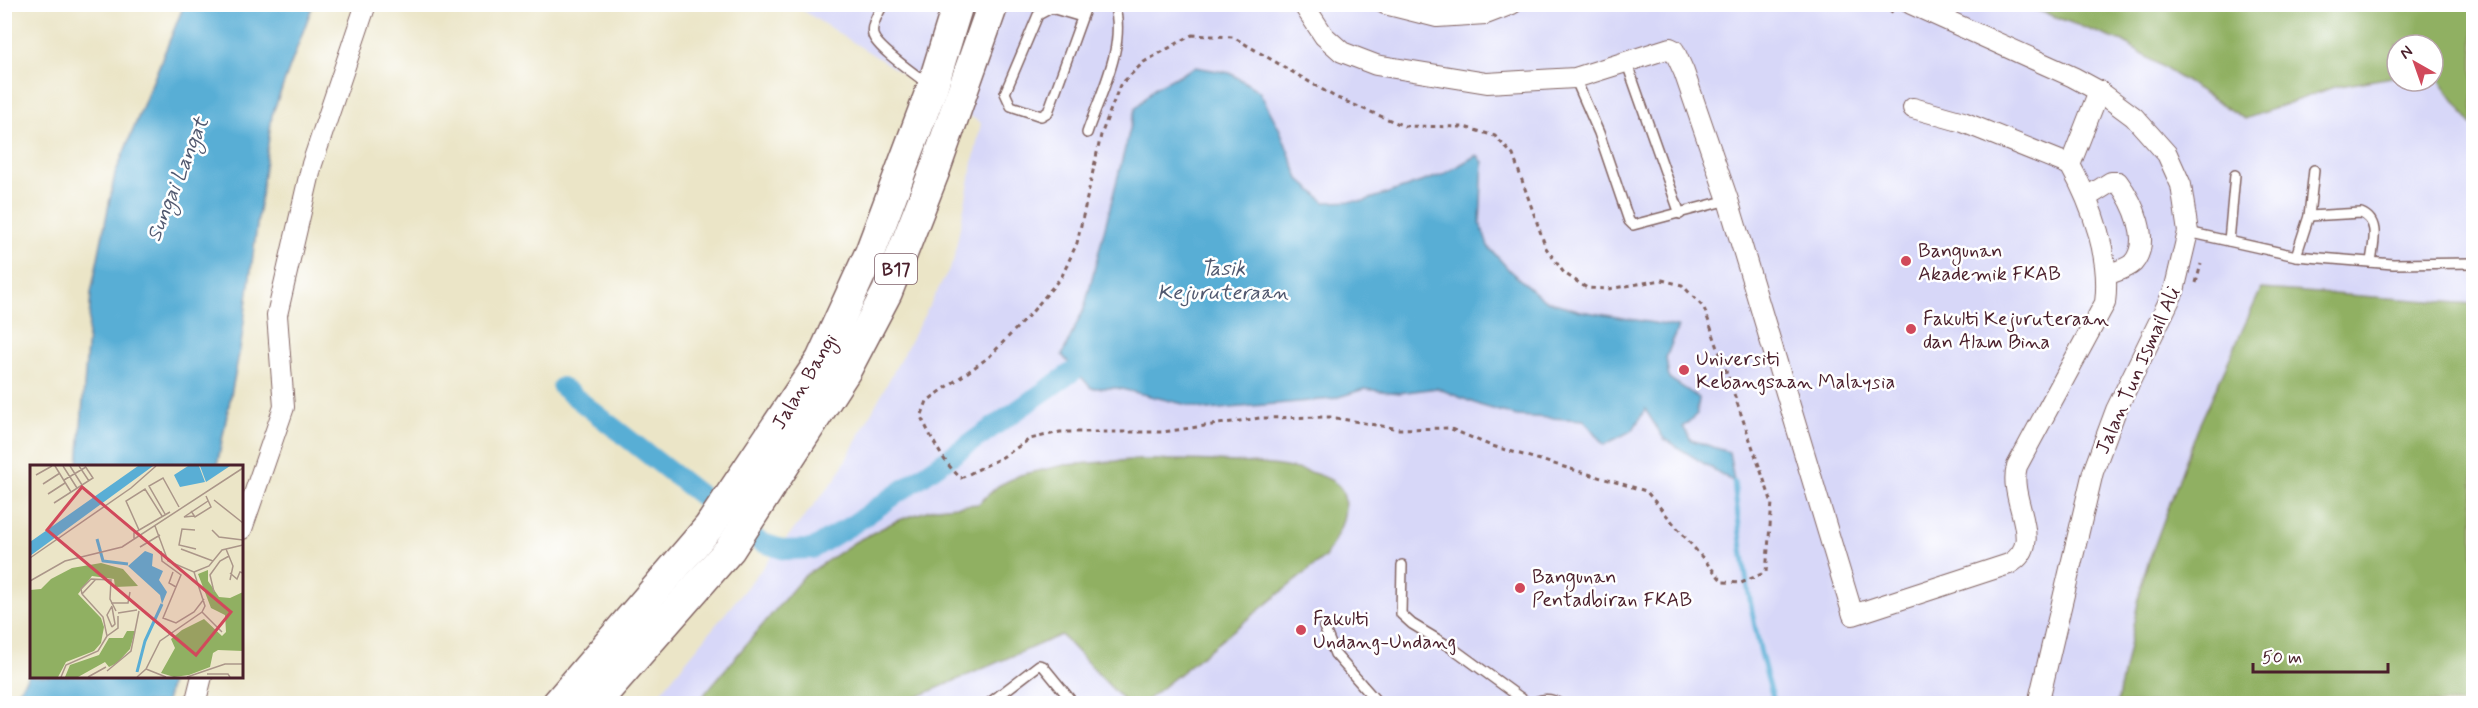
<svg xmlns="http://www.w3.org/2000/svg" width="2478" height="708" font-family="Mynerve,sans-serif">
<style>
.built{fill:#d7d7f8;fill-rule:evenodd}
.forest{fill:#90b062;stroke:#6d6846;stroke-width:1.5}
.water{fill:#59aed5;stroke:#526680;stroke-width:1.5}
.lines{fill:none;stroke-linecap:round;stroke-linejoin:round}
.stream{stroke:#59aed5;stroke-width:5}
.canal{stroke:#59aed5;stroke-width:20}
.lane-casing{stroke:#826462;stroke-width:12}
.street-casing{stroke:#826462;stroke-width:22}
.primary-casing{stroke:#826462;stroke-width:33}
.path{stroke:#826462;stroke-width:3;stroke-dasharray:4.5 4.5;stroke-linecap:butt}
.lane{stroke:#fff;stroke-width:9}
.street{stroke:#fff;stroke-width:20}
.primary{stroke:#fff;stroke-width:30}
.poi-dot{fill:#d1495b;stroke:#fff;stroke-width:2}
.labels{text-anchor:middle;stroke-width:5;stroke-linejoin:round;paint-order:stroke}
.shield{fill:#fff;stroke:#80626b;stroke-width:1.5}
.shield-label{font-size:18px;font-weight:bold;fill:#4a1f2b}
.poi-label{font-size:20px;fill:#4a1f2b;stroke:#fff;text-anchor:start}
.street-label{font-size:20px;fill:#4a1f2b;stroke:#fff}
.water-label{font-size:21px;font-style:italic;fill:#50586f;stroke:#fff}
.inset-river{fill:none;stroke:#59aed5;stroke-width:3}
.inset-road{fill:none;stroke:#ab9689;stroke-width:1.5}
.view{fill:#d1495b;fill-opacity:0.15;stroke:#d1495b;stroke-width:3}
.inset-edge{fill:none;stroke:#4a1f2b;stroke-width:3}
</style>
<rect width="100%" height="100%" fill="#fff"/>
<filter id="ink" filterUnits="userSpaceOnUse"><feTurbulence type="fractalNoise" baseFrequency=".0167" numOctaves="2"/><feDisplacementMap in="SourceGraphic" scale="12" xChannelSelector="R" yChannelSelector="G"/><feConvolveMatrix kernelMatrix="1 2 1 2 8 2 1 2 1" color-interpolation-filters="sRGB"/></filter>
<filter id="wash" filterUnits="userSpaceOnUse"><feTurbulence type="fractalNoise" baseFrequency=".008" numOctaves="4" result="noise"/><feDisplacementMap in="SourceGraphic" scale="24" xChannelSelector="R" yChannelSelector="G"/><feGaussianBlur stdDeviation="1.35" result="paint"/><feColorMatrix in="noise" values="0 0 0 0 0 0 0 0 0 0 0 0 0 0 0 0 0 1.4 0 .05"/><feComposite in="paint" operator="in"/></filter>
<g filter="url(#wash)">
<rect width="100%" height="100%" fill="#ebe5c7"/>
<!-- built -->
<path class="built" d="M794,5H2473V703L651,704L836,478L953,262L981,123ZM2397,45H2433V81H2397Z"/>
<!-- forest -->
<g class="forest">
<path d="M2023,5H2473V127L2433,70V45H2397V76L2334,87L2245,119L2123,42Z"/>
<path d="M2261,289L2473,304V703H2117L2144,574L2197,430Z"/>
<path d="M1131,460C1167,460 1332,456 1343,493C1350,516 1336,538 1325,557L1143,703H1126L1061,635L903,703H697L803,577L855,542L896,521L936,508L978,504L998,486L1020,475L1065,465Z"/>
</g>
<!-- water -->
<g class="water">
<path d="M184,5H313L272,115L241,344L217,466H78L91,293L115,174Z"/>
<path d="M1195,67L1230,73L1259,91L1280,130L1299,179L1325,202L1364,201L1442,175L1477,155L1483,162L1480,223L1488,246L1510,271L1544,300L1581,311L1678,327L1666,358L1669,378L1699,398L1697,414L1683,427L1691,440L1729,452L1734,482L1664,439L1645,409L1633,430L1604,445L1584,420L1517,416L1479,405L1437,388L1399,393L1364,389L1332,399L1208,410L1117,388H1091L1062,355L1085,306L1135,109L1154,88Z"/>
<path d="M31,672L32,676L172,677L166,703H10Z"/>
</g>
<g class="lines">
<!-- stream -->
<path class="stream" d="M1734,482C1742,557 1752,632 1775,704"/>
<!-- canal -->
<path class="canal" d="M562,387L760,542L785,550L812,549L855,523L1075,370"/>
</g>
</g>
<g filter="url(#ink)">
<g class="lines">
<!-- lane casing -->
<g class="lane-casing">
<g id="lane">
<path d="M883,4C879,13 870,25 873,35C877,49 917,75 929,85"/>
<path d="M1082,17L1051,8L1038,15L1005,93L1011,106L1041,116L1048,112L1087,4"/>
<path d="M1626,61L1680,214"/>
<path d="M1575,78L1599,133L1629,221L1633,225L1728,200"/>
<path d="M1087,133C1100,94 1127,46 1114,4"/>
<path d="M2309,216L2361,213C2381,221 2373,244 2371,262"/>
<path d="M2188,232L2296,256L2393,264L2474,263"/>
<path d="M2229,241L2235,175"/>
<path d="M2296,256L2309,216L2314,170"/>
<path d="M1402,565L1401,614L1412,624L1455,650L1529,704"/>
<path d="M1324,627L1335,654L1379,704"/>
<path d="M988,704L1039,665L1043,666L1074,704"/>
<path d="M1531,704C1541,699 1550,697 1560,704"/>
</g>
</g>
<!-- street casing -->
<g class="street-casing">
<g id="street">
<path d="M1303,4L1324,36L1342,52L1376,65L1487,83L1575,78L1670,48L1674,50L1684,72L1728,200L1853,615L2009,564C2047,543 2007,501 2017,466L2105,303C2111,257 2092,205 2070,165L2099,91"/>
<path d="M1385,4L1437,17L1486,14L1512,4"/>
<path d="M1911,4L2073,77L2099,91L2134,117L2167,154L2181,185L2188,232L2174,291L2116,410L2093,472L2038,704"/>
<path d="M1913,108L1963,122L2070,165"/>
<path d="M2087,197L2111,182H2118C2133,202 2152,241 2133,263C2127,269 2114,272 2106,275"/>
<path d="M242,529L284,407L277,315L312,164L366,4"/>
<path d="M195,704L202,676"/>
</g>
</g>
<!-- primary casing -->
<g class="primary-casing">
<g id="primary">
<path d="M557,704L709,527L821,360L870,253L932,88L958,4"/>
<path d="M594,704L730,549L846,370L887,292L934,172L993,4"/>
</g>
</g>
<!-- path -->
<g class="path">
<path d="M1882,4L1895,14"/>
<path d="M1192,35L1233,37L1335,97L1404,126L1464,127L1495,136L1513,155L1546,248L1564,273L1587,288L1608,289L1662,280L1682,285L1704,308L1772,503L1766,572L1741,583L1723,582L1646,491L1489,445L1449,428L1399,429L1330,417L1260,418L1163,432H1060L1030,439L1001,458L961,478C942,462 932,438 921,417L927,401L989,357L1032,312L1062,276L1077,243L1101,135L1120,85L1144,62Z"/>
<path d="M2196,283L2201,264"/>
</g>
<!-- lane -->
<use href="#lane" class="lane"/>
<!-- street -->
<use href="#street" class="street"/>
<!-- primary -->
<use href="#primary" class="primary"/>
</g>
</g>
<!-- markers -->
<g class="poi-dot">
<circle cx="1906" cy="261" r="6"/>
<circle cx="1911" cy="329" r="6"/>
<circle cx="1684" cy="370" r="6"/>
<circle cx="1520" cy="588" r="6"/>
<circle cx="1301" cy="630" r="6"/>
</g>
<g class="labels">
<!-- shield labels -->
<rect class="shield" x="875" y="254" width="42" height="30" rx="4.5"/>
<g class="shield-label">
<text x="896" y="275">B17</text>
</g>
<!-- poi labels -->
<g class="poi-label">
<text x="1918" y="257">Bangunan<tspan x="1918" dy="23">Akademik FKAB</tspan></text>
<text x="1923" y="325">Fakulti Kejuruteraan<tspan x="1923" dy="23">dan Alam Bina</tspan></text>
<text x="1696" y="365">Universiti<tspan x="1696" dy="23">Kebangsaan Malaysia</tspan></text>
<text x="1532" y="583">Bangunan<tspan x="1532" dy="23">Pentadbiran FKAB</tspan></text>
<text x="1313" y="625">Fakulti<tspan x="1313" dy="23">Undang-Undang</tspan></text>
</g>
<!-- street labels -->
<g class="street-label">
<text transform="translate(2137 370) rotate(-66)" y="7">Jalan Tun Ismail Ali</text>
<text transform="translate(804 381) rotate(-59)" y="7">Jalan Bangi</text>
</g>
<!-- water labels -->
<g class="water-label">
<text transform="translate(177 179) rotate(-68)" y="7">Sungai Langat</text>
<text x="1223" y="275">Tasik<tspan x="1223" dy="24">Kejuruteraan</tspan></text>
</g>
</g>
<!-- overview -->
<g transform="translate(30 465)">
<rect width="213" height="213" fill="#ebe5c7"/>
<path d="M71,98L93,104L108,121L85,122L84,114L62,111L48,129L71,153L74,162L71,178L64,186L36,197L28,212H0V125L11,124L21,114L42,103ZM178,105V116L189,132L200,133L213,127V186L188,185L183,188L180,202L159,210L144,212L131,208L145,183L141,174L152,165L174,154L192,171L196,167L195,150L181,143L168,109ZM97,166H105L100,184L87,198L79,202L75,197L48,212H35L40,200L69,190L79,173H93Z" fill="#90b062"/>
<path d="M108,1H123L0,91V77ZM158,1H169L175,17L150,22L144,10ZM170,1H200L176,17ZM115,86L123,89L122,101L133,106L129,115L137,127L132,139L130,130L98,101Z" fill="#59aed5"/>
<path class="inset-river" d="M67,74L73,96L98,99M107,207L115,176L132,139"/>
<path class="inset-road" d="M25,1L41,27M33,1L47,23M40,1L52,20M49,1L59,16M6,10L22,1M34,15L56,2M13,19L30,8M18,29L35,18M184,35L213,58M24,38L63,13L55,1M161,46L165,52L181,42L176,31M135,49L119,21L133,13L149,42M164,51L154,52L178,36M109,65L96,36L115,24L132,51M165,65L152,64L149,80L166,84M182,65L189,72L213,75M104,74V68L140,47M110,82L130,70M151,84L183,96M196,84L203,101L200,115M131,86L132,96L151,110L133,153L146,158L164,147L174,134M0,93L101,23L126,1M143,107L139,118L146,122M164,107L179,101L192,85L213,80M200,108L207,114L210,107L213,108M0,116L35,96L92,82L213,3M184,127L180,110L190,96L199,91M52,129L51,124L61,114L81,115L80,134L86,146M52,129L66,114M81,138H98L100,127M82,141L77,150L82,162M82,142L85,159L82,162M172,147L192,167M88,148L107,145M77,171L88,163V151M116,204L136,212M77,206L101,186L109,146M177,209H198L200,212M31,212L36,200L68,186L77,171L73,152L52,129M58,212L76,202M107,212L116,204L130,176L172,147L175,141L164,107L138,96L125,61M157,212L195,199H213"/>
<path class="view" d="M52,22L201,147L166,190L17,65Z"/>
<rect width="213" height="213" class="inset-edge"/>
</g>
<!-- margin -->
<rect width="2478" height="708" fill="none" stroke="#fff" stroke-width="24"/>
<!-- north arrow -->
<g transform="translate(2415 63) rotate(320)"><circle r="28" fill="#ffffff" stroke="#b7a5aa" stroke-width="1.5"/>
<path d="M0-4.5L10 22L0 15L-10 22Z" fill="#d1495b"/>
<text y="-9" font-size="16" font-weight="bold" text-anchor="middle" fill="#4a1f2b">N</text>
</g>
<!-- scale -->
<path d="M2253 663v9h135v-9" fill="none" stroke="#4a1f2b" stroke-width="3"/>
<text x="2262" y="663" font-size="18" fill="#4a1f2b" stroke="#ffffff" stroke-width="4.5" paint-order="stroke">50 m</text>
</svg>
